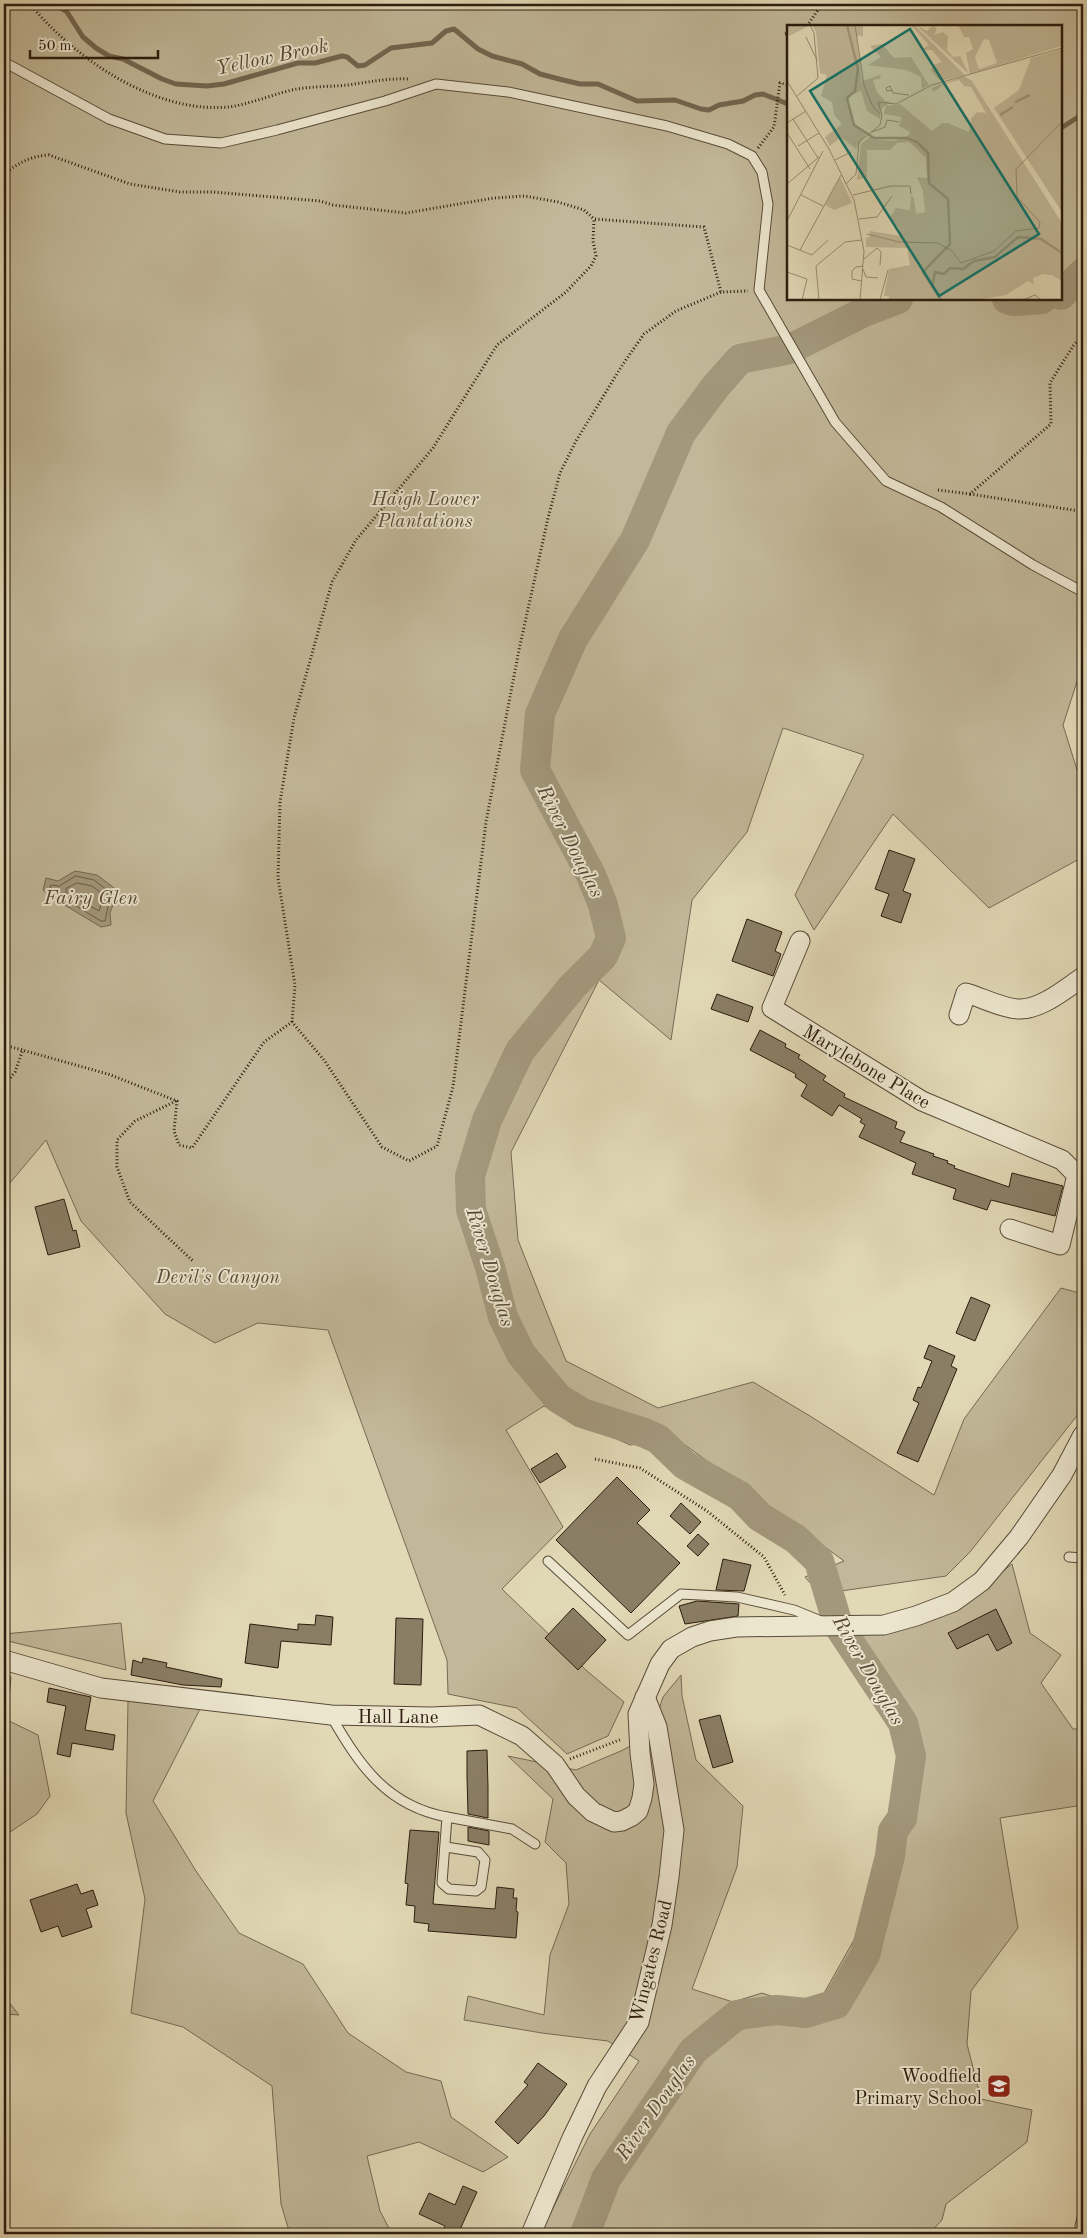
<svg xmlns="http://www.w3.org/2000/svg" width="1087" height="2238" font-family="'Old Standard TT',serif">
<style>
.green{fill:#c2b899;stroke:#766a54;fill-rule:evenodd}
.water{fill:#a3987c;stroke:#736650}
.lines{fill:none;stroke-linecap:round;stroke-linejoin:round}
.shore{stroke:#675a45;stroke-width:1}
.stream{stroke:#736650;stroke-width:5}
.river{stroke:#a3987c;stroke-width:30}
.building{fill:#8a7e65;stroke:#2b1c0e}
.lane-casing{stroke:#584b38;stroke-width:11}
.street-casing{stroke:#584b38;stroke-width:21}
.path{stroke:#2b1c0e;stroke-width:3;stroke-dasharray:1 2.5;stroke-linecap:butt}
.lane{stroke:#ece6cf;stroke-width:9}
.street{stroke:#ece6cf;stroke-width:19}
.labels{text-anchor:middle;stroke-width:4;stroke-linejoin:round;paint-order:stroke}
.park-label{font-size:19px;font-style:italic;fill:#584b38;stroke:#ece6cf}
.street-label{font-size:19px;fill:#2b1c0e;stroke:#ece6cf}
.poi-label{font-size:19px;fill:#2b1c0e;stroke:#ece6cf;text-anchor:end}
.water-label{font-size:20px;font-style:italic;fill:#554734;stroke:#ece6cf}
.inset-river{fill:none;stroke:#a3987c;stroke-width:2.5}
.inset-road{fill:none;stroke:#988d72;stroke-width:1}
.view{fill:#0f766e;fill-opacity:0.15;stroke:#0f766e;stroke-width:2.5}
.inset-edge{fill:none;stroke:#2b1c0e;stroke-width:2.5}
</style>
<rect width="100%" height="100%" fill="#e1d8b5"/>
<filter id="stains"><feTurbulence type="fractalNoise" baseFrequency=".004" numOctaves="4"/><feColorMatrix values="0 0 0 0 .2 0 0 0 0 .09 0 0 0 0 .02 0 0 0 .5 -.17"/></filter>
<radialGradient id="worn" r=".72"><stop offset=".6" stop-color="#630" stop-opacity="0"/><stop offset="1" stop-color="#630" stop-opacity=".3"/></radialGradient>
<!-- green -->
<g class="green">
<path d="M4,4H1083V663L1063,725L1083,789V857L989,908L893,814L814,930L795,895L864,755L783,728L747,832L692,900L671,1040L599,980L511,1152L518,1240L566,1361L658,1408L753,1382L810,1416L934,1495L964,1419L1061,1288L1083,1294V1408L970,1552L946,1576L820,1594L805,1577L844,1561L677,1439L630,1445L544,1406L506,1430L563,1527L502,1589L587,1671L624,1702L608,1736L567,1754L517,1708L448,1694L447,1660L328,1330L258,1323L215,1343L165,1314L81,1221L46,1140L4,1190ZM788,26H1061V299H788Z"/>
<path d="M1012,1564L1030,1633L1061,1655L1041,1683L1073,1729H1083V1805L1000,1818L1018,1928L971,1991L967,2044L981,2099L1032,2110L1027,2142L946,2204L942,2220L929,2234H540L590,2134L639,2061L608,2041L542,2033L464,2020L468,1996L544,2015L550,1955L569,1904L566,1863L545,1842L553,1799L508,1756L576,1770L623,1750L651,1734L663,1697L681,1675L682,1696L696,1760L743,1806L737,1867L692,1989L733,2002L762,1993L814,2011L877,1899L899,1760L897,1744L857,1630L957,1607Z"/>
<path d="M121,1623L126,1670L4,1640V1634Z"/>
<path d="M4,1675L11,1677L7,1720L38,1735L50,1796L37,1814L4,1836Z"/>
<path d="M128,1701L200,1709L153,1801L196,1871L239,1933L303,1964L348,2033L406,2072L441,2081L451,2117L508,2157L483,2172L419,2142L367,2156L380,2211L392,2234H290L281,2204L272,2086L183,2027L131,2013L145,1899L126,1813Z"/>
<path d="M4,1996L19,2015L4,2014Z"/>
</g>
<!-- water -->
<path class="water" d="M75,871L97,875L118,891L110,913L111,925L101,927L53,898L43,890L46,878L58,881Z"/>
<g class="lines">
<!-- shore -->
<g class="shore">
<path d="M76,876L94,880L111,893L105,921H101L56,894L50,888L51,885L59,886Z"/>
<path d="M77,883L92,886L104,895L99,911L66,893V889Z"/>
</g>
<!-- stream -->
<g class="stream">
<path d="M55,4L67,12L83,37L96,48L109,56L123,59L162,79L176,84L207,86L224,84L298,63H315L342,56L347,57L358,66L365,65L391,48L432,43L446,31L454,29L478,49L492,56L522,64L540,74L563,80L580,84H598L637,101L675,100L701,109L709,110L719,105L743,101L755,95L763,94L788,104"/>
<path d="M1061,128L1083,114"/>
</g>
<!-- river -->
<g class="river">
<path d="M1061,295L1083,273"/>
<path d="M1007,299L1014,301L1042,299"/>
<path d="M585,2234L606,2179L693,2051L737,2015L777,2010L806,2013L836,2004L865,1955L890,1856L893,1831L902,1818L911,1756L903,1723L838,1625L819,1561L796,1539L760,1517L740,1496L685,1465L658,1439L645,1433L582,1413L558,1398L521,1354L503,1317L490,1267L471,1210L470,1176L487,1120L520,1051L572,987L603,956L611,938L603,905L591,875L535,770L540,714L573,639L635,540L681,433L716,386L740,359L790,349L864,312L898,299"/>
</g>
</g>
<!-- building -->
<g class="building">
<path d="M889,850L915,859L903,891L911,894L901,923L881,916L889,894L875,889Z"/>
<path d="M747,919L782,932L775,951L781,954L773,976L732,961Z"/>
<path d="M717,994L753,1007L748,1022L711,1009Z"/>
<path d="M760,1030L786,1044L785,1047L800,1055L798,1058L826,1076L823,1080L845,1094L844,1097L897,1122L895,1128L905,1132L900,1142L934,1154L933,1156L948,1161L947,1163L955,1166L954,1168L1009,1187L1012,1173L1063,1186L1055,1216L991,1200L987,1210L953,1199L956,1189L912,1174L916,1163L859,1137L865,1125L860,1122L862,1119L839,1105L832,1116L801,1096L807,1085L795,1077L796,1074L750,1050Z"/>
<path d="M64,1199L73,1231L76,1230L80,1247L48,1255L35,1207Z"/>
<path d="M971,1297L990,1305L975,1341L956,1333Z"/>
<path d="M929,1345L955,1356L951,1366L957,1369L918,1462L897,1453L919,1403L913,1400L918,1387L921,1388L932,1361L924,1358Z"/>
<path d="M557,1453L566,1467L540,1483L531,1469Z"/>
<path d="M617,1477L650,1510L637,1523L680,1563L631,1613L556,1540Z"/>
<path d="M681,1503L701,1522L690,1534L670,1516Z"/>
<path d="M698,1534L709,1544L698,1556L687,1546Z"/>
<path d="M723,1559L751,1565L744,1591L716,1590Z"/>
<path d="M697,1601L739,1604L738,1616L685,1624L679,1606Z"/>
<path d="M573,1608L606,1640L578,1670L545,1638Z"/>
<path d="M996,1609L1012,1643L997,1651L988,1634L957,1649L948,1633Z"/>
<path d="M316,1615L333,1617L331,1645L281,1641L278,1668L245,1663L250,1624L298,1630V1624L315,1625Z"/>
<path d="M396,1618L423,1619L421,1685L394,1684Z"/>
<path d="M143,1658L167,1663L166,1667L222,1679L221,1687L183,1685L131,1675L133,1660L142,1663Z"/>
<path d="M49,1688L91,1697L85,1730L115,1735L113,1750L72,1743L70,1757L57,1754L66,1706L47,1702Z"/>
<path d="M720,1715L733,1762L713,1768L699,1720Z"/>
<path d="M487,1750L488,1787V1818L468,1814L467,1777V1751Z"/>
<path d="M468,1827L489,1831V1845L468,1841Z"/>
<path d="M410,1830L439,1832L433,1904L495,1909L497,1887L514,1889L513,1898H517L516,1911L518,1912L516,1938L428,1931L429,1924L414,1922L415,1906L406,1905L408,1884L405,1883Z"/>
<path d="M77,1884L81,1894L93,1890L98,1905L86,1909L92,1927L62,1937L58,1926L41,1932L30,1900Z"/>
<path d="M538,2063L567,2084L544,2116L518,2144L495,2122L528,2085L524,2082Z"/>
<path d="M463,2186L477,2192L458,2234H441L445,2226L419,2214L429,2193L455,2205Z"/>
</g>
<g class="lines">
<!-- lane casing -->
<g class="lane-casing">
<g id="lane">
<path d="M4,62L109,119L165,139L221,143L277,130L385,101L436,84L508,92L667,126L728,144L752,156L762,172L768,204L759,290L835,422L886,481L941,507L1033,565L1083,592"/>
<path d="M1069,1557L1083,1558"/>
<path d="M548,1561L628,1635L681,1594L737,1597L794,1610L821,1621"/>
<path d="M331,1716C360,1766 387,1806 447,1817L442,1883L449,1889L476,1891L481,1887L485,1860L478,1852L446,1847"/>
<path d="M447,1817L512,1829L535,1844"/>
<path d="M1081,2234L1080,2226L1083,2214"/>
</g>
</g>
<!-- street casing -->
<g class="street-casing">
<g id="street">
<path d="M800,941L772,1008L922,1101L1062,1160L1077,1175L1083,1177"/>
<path d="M959,1015L966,993C983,998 1001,1008 1018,1009C1041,1010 1065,989 1083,977"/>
<path d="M1010,1229L1060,1245L1077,1175"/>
<path d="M4,1660L101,1688L331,1715L431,1717L479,1715L522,1736L555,1765L576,1796L593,1812L614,1822L622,1821L632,1816L638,1811L642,1798L644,1784L640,1753L638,1714L660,1664L671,1649L692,1637L710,1631L736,1627L884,1625L916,1616L953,1602L982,1581L1019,1537L1062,1475L1083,1435"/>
<path d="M531,2234L572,2138L597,2086L639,2022L662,1925L669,1877L674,1830L657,1727L645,1697"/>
</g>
</g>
<!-- path -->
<g class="path">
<path d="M30,4C75,59 155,114 229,107C250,104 271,95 292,90C310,86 330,87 348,85C369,82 388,78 409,79"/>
<path d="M807,26L822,4"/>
<path d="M785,34L788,33"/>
<path d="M758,148L774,127L780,83L788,85"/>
<path d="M4,174C19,163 30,156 49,155L130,184L180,192H213L320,201L333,205L406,213L494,198L525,196L558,202L584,210L594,219"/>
<path d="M938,490L970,494L1051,424L1050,383L1073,346L1083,335"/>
<path d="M970,494L1079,511L1083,503"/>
<path d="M292,1022L295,985L278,878L280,802L294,718L332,582L356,540L433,448L497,345L566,292L591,266L596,256L593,241L594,219L704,227L721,292"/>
<path d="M4,1045L108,1074L177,1101L174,1131L179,1145L192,1148L264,1042L292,1022L324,1060L382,1147L409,1161L437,1146L453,1087L486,822L519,650L548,518L560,473L576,441L623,364L644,334L676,311L721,292L748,291"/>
<path d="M4,1086L15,1072L23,1049"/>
<path d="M176,1101L135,1121L117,1140V1167L130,1202L194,1262"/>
<path d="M595,1459L640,1468L707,1511L764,1557L785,1595"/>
<path d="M570,1759L622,1739"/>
</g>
<!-- lane -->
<use href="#lane" class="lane"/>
<!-- street -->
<use href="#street" class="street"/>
</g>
<!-- icons -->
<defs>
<g id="school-square" transform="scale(1.25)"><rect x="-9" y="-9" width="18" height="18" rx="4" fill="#8f2418" stroke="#ece6cf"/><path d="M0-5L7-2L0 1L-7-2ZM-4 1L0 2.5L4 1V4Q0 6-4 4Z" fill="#fff"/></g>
</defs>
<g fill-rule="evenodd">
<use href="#school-square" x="999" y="2086"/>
</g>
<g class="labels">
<!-- park labels -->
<g class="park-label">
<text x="425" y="505">Haigh Lower<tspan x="425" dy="22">Plantations</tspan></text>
<text x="218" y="1283">Devil's Canyon</text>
</g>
<!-- street labels -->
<g class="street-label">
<text transform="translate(867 1066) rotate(31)" y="7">Marylebone Place</text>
<text x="398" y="1723">Hall Lane</text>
<text transform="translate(650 1961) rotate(-76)" y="7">Wingates Road</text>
</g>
<!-- poi labels -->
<g class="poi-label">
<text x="982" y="2082">Woodfield<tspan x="982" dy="22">Primary School</tspan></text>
</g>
<!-- water labels -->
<g class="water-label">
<text transform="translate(272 56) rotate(-12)" y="7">Yellow Brook</text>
<text transform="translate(571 841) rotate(63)" y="7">River Douglas</text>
<text x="91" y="904">Fairy Glen</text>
<text transform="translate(491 1267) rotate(73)" y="7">River Douglas</text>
<text transform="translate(869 1670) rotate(60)" y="7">River Douglas</text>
<text transform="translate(655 2107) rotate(-55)" y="7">River Douglas</text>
</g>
</g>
<!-- overview -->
<g transform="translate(787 25)">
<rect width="275" height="275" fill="#e1d8b5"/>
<path d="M0,0H22V1L2,11ZM25,0H76V12L72,10L70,13L75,56L93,50L94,53L86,55L90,67L98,76L104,77L94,84L93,94L80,86L74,66L62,71V85L68,99L79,109L69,124L54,112L43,121L38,112L55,99L47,90L45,77L34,71L40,50L33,48L29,7ZM124,0H127L178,50L154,56L149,52L144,45L146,40L155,37L145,25H134L142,20ZM129,0L140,6L146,0L150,4L147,10L156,7L161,11L160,25L166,32L173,31L182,49ZM171,0H275V21L183,49L179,28L186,24L182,12H177ZM197,14L202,15L210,38L192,44L188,32ZM95,19L107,33L124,32L142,60L135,64L134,52L119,45L81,40L94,32L83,21ZM275,24V187L207,83L232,65L244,33ZM177,51L185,56L275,198V256L265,250L256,249L246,253L247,259L241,256L219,270L190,275H101L102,271H97L102,244L123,240L120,223L79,222V213L83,212V206L114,211L112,203L102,194L109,183L123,185L124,170L127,173L129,189L138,187L136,166L130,152L140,153L139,133L122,117L110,118L103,125H80V152L70,155L74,119L85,110V114L107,116L121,111L123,107L112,101L114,92L97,89L99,81L113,79L145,106L155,98H161L182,107L184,94L190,87L199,88L184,62L177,61L172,55L157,59L147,67L144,63ZM53,152L65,178L47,185L38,180Z" fill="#c2b899" fill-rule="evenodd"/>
<path class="inset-river" d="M60,0L71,44L68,66L60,73L67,100L87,113H120L130,117L141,128L142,158L161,174L163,219L136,247L154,275M228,77L243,70M213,90L226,82M145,262L148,247L157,249L163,243L176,244L187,236L208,232L231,212L254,214L275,228"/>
<path class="inset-road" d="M68,0L77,60L85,80L93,89M19,12L30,35M0,56L42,124L67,175L77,226L73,275M105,65L100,66L99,63L103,61L106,68L122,70M10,71L31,53L27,8L23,0M95,90L91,77L109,79L145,60L275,23M6,94L31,133M0,98L19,86M85,107L98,102L100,95L112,97M0,108L23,144M11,121L32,108M48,135L64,127M0,159L32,132M59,159L69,149L72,117L93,100L95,90M14,170L36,181M66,170L104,161H123L124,169M90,192L105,171M72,194L90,192M0,196L36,126M80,209L112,217L151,218L165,226L174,238L207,226L229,206L252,203L253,197L230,172L229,144L275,97M0,220L25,230L41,215M13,225L54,150M77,234L90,223L94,227L93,240M76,244L79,252L91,253M0,247L20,254L15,275M74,256L65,254V246L69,242L76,241M32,275L29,241L58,217L75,215M93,275L101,245M236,275L248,270L254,275"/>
<path class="view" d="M123,4L252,209L152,271L23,66Z"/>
<rect width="275" height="275" class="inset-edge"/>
</g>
<!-- margin -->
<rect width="1087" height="2238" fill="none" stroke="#e1d8b5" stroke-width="20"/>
<rect x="5" y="5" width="1077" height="2228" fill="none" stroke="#2b1c0e" stroke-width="2.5"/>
<rect x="10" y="10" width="1067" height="2218" fill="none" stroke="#2b1c0e"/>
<!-- scale -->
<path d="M30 50v8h128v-8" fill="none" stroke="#2b1c0e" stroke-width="2.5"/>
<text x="38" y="50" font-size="15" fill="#2b1c0e" stroke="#ece6cf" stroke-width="4" paint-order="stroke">50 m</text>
<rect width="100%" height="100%" filter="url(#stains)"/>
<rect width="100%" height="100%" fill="url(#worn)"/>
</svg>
